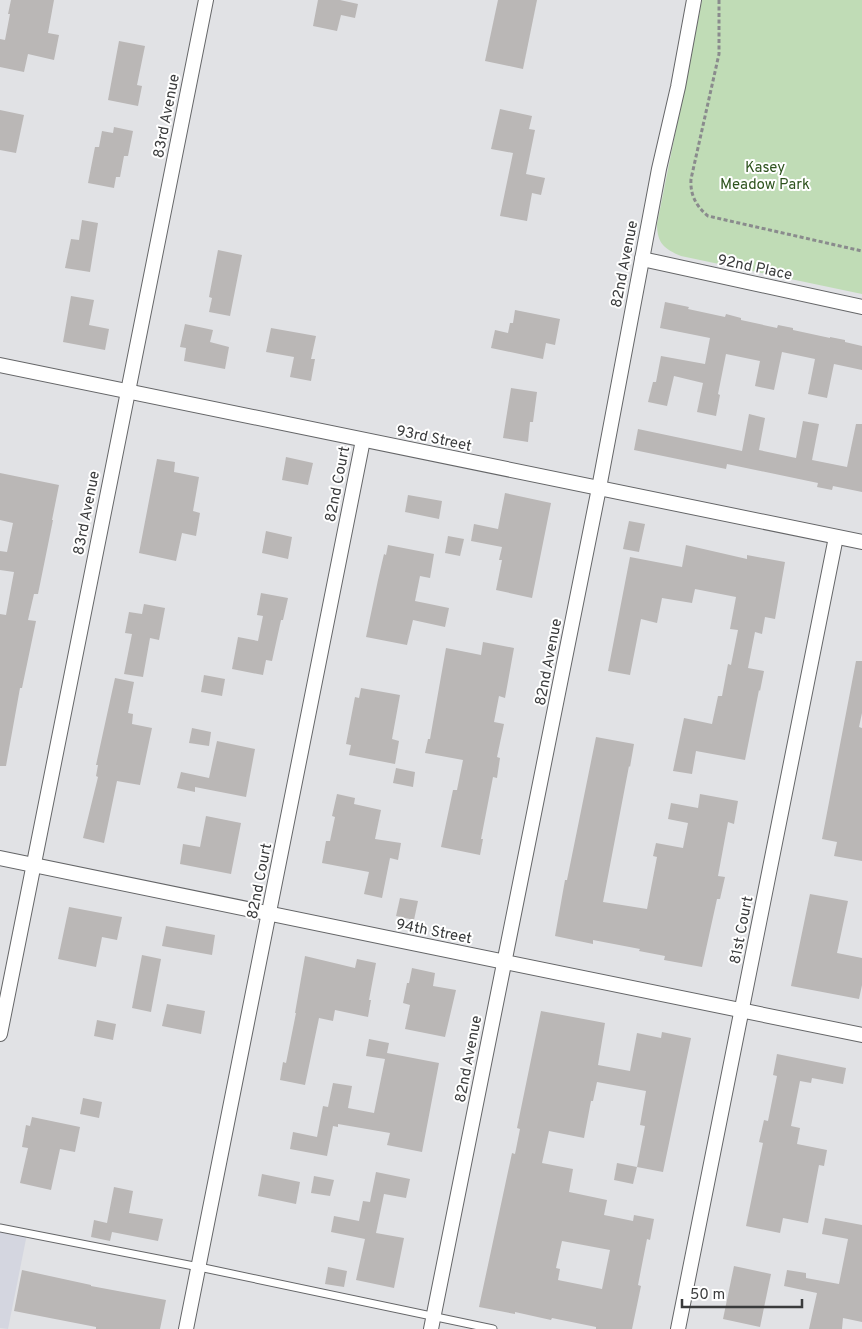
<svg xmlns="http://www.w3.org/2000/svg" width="862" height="1329" font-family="Overpass,sans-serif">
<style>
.built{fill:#d4d6e0}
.green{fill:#c0dcb6}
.building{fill:#bab7b6;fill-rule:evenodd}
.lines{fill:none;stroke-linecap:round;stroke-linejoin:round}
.lane-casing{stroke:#656668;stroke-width:9}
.street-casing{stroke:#656668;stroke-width:16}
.path{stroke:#8a8b8d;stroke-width:3;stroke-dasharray:4 2.5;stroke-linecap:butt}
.lane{stroke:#fff;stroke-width:7}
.street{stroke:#fff;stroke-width:14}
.labels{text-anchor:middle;stroke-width:4;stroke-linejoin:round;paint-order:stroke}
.street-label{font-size:15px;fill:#3a3b3c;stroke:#fff}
.park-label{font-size:15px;fill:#2e531e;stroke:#fff}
</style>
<rect width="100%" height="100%" fill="#e1e2e5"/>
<!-- built -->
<path class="built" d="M0,1228L27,1234L8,1329L0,1328Z"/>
<!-- green -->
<path class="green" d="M702,0H862V294L681,256C664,249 657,243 657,224Z"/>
<!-- building -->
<g class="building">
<path d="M11,0H54L48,33L59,35L54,60L28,54L24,72L0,67V39L5,40L10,14H8Z"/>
<path d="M318,0H340L358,4L355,18L341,15L337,31L313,26Z"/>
<path d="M498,0H537L523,69L485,61Z"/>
<path d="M119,41L145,46L137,85L142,86L138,106L108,100Z"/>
<path d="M500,109L532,116L529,129L535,130L526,174L545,178L541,195L532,193L527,221L500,216L513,153L491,149Z"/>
<path d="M0,110L24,115L16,153L0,150Z"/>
<path d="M114,127L133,131L128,156H124L120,177H116L114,188L88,183L95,147H99L102,131L113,133Z"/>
<path d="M82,220L98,223L90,272L65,268L71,239L79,240Z"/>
<path d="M218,250L242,255L230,316L209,312L212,298L209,297Z"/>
<path d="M71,296L94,300L89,325L109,329L105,350L63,342Z"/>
<path d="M665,302L689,307L688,309L725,317L726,314L741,318V320L777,328L778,325L793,328V330L830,338V337L845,340V342L862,346V370L834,364L827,398L808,394L815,359L782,352L774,390L755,386L760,361L726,354L718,394L720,395L716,416L697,412L703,383L674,376L667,406L648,402L653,382H656L661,356L705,364L710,338L660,328Z"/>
<path d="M515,310L560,319L555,345L546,343L543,359L491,348L495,330L508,333L510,323H513Z"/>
<path d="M185,324L213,330L210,342L229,347L225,369L184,361L186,348L180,347Z"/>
<path d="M271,328L316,336L311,359H315L311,381L290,377L294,357L266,352Z"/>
<path d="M511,388L537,392L533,422H530L528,442L503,438Z"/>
<path d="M749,414L765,418L759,450L796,458L803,421L819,424L812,460L847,467L856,424H862V492L833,486L832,490L817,487L818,483L727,464L726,469L634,450L638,429L742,451Z"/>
<path d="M286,457L313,463L308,485L282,480Z"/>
<path d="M157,459L175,462L174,472L199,477L193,511L200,513L196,536L182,533L176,561L139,553Z"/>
<path d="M0,473L59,485L52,520H53L38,594H34L28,620L36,621L22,688H20L6,766H0V614L6,615L14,572L0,570V551L7,552L13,523L0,520Z"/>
<path d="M505,493L551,503L532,598L496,590L502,560H499L502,547L471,541L474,524L498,529Z"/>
<path d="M408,495L442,501L439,519L405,512Z"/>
<path d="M629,521L645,524L639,552L623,549Z"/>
<path d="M266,531L292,537L288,559L262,553Z"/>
<path d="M448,536L464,539L460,556L445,553Z"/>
<path d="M388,545L434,554L430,578L420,576L415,601L449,608L445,627L413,620L407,645L366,637L378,580L384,554L386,555Z"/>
<path d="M686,545L747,559V555L785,562L775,619L765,617L762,634L755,632L748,668L764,671L760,691L759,690L745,760L696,751L692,774L673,771L684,718L712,724L718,696H722L728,664L731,665L738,630L730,629L736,597L695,589L692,603L662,598L657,623L641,619L630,675L608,671L630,557L682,567Z"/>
<path d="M261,593L288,598L283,620H281L272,661L266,660L263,675L232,669L238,637L258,641L263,616L257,615Z"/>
<path d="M144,604L165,608L159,640L150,638L143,677L124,674L132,634L125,633L129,612L142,614Z"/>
<path d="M483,642L514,648L505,698L499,696L494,722L504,724L497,757L500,758L497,778L493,777L481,839H483L480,855L441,847L453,790H457L463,760L425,753L428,739H430L446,648L481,655Z"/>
<path d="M856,661H862V713L859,727L862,728V861L834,856L837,842L822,839Z"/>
<path d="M204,675L225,679L222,696L201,692Z"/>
<path d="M115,678L134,682L128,713L133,714L132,724L152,728L140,785L117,781L104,843L83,838L98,777L96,776L98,765H96Z"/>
<path d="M361,688L400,695L392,739L399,741L395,764L349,755L351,745L346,744L355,697L359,698Z"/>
<path d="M192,728L211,732L209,746L189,743Z"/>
<path d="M596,737L634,744L630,767L629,766L603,902L647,909L657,857L653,856L656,843L683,848L688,823L668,819L671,803L698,808L700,794L738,801L734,824L728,822L718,876L725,877L720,899H717L702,967L664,960L665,956L639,951L640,949L593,940V944L555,936L565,880H567Z"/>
<path d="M217,741L255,749L246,797L195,787V792L177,788L181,772L209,778Z"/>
<path d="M396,768L415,772L413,787L393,783Z"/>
<path d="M337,794L355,798L354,804L381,810L375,839L401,843L398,860L390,858L382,898L364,894L369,872L322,863L326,841H330L335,817L332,816Z"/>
<path d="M206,816L241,823L231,874L180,864L183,844L200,847Z"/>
<path d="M810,894L848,901L837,953L862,958V985L859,999L791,986Z"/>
<path d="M400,898L418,901L414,920L396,916Z"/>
<path d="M69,907L122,917L117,940L102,937L96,967L58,959Z"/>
<path d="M166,926L215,935L212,955L162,946Z"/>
<path d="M142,955L161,959L151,1012L132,1008Z"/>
<path d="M305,956L355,968L357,959L376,963L369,1000H371L368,1017L335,1010L333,1021L319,1018L305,1085L280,1080L283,1062L286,1063L296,1013H295Z"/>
<path d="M412,968L435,973L433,986L456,990L445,1037L405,1029L410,1005L403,1003L407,983H409Z"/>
<path d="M167,1004L205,1011L201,1034L162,1026Z"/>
<path d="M541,1011L605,1023L598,1065L630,1071L637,1033L661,1038L662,1032L691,1038L663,1172L637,1167L645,1126L640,1125L646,1091L597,1082L593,1101H591L584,1138L549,1131L542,1163L573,1169L569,1192L607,1200L604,1215L633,1221L634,1215L654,1219L650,1240L647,1239L638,1285L641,1286L632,1329H596V1327L552,1318L551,1320L515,1312V1314L479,1307L512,1153L515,1154L520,1129L517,1128ZM562,1241L610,1250L602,1289L558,1280L560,1269L556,1268Z"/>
<path d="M97,1020L116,1024L113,1040L94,1036Z"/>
<path d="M369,1039L389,1043L387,1053L439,1063L422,1152L387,1145L390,1133L338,1124V1127L333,1126L327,1156L290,1149L293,1132L317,1137L323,1106L328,1107L333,1083L352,1086L348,1108L374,1113L385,1059L366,1056Z"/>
<path d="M777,1054L846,1068L843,1084L812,1078L811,1083L800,1081L791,1126L800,1128L797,1144L827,1150L824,1166L819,1165L808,1223L783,1218L780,1233L746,1226L763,1143L759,1142L764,1120L768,1121L777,1076L773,1075Z"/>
<path d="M83,1098L102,1102L99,1118L80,1114Z"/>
<path d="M32,1117L80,1127L75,1152L60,1149L51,1190L20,1183L28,1148L22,1147L26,1125L30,1126Z"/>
<path d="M617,1163L637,1167L633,1184L614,1180Z"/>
<path d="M376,1172L410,1179L406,1198L384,1194L376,1233L404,1238L394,1288L356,1280L365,1239L331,1232L334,1216L359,1221L363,1201L370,1202Z"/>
<path d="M262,1174L300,1182L296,1204L258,1196Z"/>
<path d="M314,1176L334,1180L330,1196L311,1193Z"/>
<path d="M114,1187L133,1191L129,1213L163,1219L158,1241L112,1232L110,1241L91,1237L94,1220L107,1223Z"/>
<path d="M825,1218L862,1225V1322L843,1318L842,1329H809L817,1293L784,1286L787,1270L806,1273V1278L839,1284L848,1239L822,1234Z"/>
<path d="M734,1266L771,1274L760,1327L723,1319Z"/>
<path d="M328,1267L347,1271L344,1287L325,1284Z"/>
<path d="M22,1270L91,1285V1286L166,1300L160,1329H96V1327L14,1311Z"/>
</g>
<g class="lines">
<!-- lane casing -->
<g class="lane-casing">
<path id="lane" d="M0,1228L199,1267L493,1329"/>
</g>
<!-- street casing -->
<g class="street-casing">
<g id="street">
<path d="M642,259L862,307"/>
<path d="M0,365L862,542"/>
<path d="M0,858C287,917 575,977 862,1035"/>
<path d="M0,1034L206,0"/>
<path d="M186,1329L363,440"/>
<path d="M431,1329L599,488L659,169L678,87L694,0"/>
<path d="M678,1329L836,537"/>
</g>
</g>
<!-- path -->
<path class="path" d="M719,0V54L691,179C690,195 696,206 708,216L862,251"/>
<!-- lane -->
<use href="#lane" class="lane"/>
<!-- street -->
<use href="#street" class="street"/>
</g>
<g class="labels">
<!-- street labels -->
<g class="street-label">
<text transform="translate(166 116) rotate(-79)" y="5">83rd Avenue</text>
<text transform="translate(624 264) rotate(-79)" y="5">82nd Avenue</text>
<text transform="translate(755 267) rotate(12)" y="5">92nd Place</text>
<text transform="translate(434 438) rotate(12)" y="5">93rd Street</text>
<text transform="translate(337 484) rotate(-79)" y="5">82nd Court</text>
<text transform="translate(86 513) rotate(-79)" y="5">83rd Avenue</text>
<text transform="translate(548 662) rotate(-79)" y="5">82nd Avenue</text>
<text transform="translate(259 881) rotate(-79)" y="5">82nd Court</text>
<text transform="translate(741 930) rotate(-79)" y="5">81st Court</text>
<text transform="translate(434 931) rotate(11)" y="5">94th Street</text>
<text transform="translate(468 1059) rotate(-79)" y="5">82nd Avenue</text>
</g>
<!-- park labels -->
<g class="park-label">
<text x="765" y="172">Kasey<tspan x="765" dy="17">Meadow Park</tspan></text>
</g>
</g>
<!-- scale -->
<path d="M682 1299v8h120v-8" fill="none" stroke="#3a3b3c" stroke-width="2.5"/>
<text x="690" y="1299" font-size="15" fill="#3a3b3c" stroke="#ffffff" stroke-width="4" paint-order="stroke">50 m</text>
</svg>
